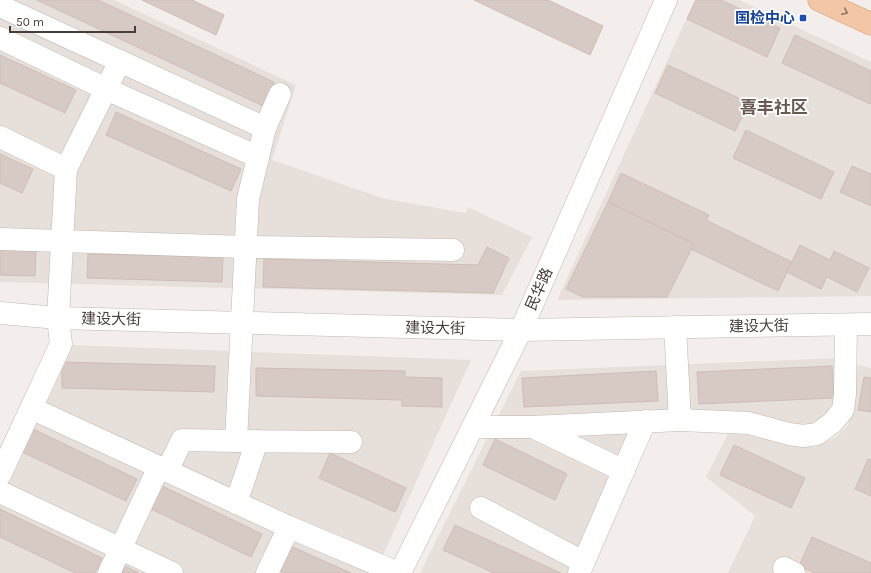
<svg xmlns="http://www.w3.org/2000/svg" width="871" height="573" font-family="Karla,'Noto Sans SC',sans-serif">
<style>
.residential{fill:#e7dfda}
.building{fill:#d7cac5;stroke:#cebdb6}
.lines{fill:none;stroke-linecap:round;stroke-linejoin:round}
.minor-casing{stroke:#c1b7b1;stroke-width:23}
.major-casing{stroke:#d69e76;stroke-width:23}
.minor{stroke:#fff;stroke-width:22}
.major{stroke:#f3c6a5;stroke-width:22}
.oneway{stroke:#8c7465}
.transit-dot{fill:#1a4fb4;stroke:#fff;stroke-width:1.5}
.labels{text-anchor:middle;stroke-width:3.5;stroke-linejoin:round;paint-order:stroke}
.transit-label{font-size:15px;font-weight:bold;fill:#164399;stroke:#fff;text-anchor:end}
.street-label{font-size:15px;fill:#473e3a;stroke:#fff}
.quarter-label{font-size:17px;font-weight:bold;fill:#685952;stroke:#fff}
</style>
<rect width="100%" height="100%" fill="#f3eeeb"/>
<!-- residential -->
<g class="residential">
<path d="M0,0H114L296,85L272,160L382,198L465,213L468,207L532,237L502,295L0,282Z"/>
<path d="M695,0H739L871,62V296L557,300Z"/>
<path d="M70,345L471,360L375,573H0V494Z"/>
<path d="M839,358L842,430L647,423L581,573H420L521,371Z"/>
<path d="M858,365L871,368V573H728L755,516L706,477L729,432L815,447L836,437L848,425Z"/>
</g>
<!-- building -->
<g class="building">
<path d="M37,0H98L274,82L263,106Z"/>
<path d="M142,0H192L224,15L216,35Z"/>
<path d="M474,0H548L603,26L590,55Z"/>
<path d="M696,0H721L780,28L767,57L687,19Z"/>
<path d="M795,35L871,71V102L870,104L782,63Z"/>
<path d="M0,55L76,90L65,113L0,83Z"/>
<path d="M668,65L749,103L735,131L655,93Z"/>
<path d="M116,112L241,169L231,191L106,135Z"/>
<path d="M746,130L834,172L821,199L733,158Z"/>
<path d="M0,154L33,169L22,193L0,183Z"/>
<path d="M852,166L871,174V206L840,192Z"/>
<path d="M621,173L709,215L706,220L792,262L778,291L691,249L694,244L608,202Z"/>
<path d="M608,202L694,244L667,297H583L566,289Z"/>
<path d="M800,245L830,260L834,251L869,268L857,292L827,277L821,289L787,272Z"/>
<path d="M487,247L509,258L493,293L263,287L264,259L478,265Z"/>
<path d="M0,250L36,251L35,276L0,275Z"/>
<path d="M88,254L223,257L222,282L87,278Z"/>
<path d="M62,362L215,366L214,392L62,388Z"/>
<path d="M832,366L834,398L699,404L697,372Z"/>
<path d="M256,368L405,371V377L442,378V407L402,406V400L256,396Z"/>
<path d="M656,371L658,401L524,407L522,378Z"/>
<path d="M864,377L871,378V412L858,410Z"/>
<path d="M33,429L137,479L126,501L22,452Z"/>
<path d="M495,439L567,474L555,500L483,465Z"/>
<path d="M734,445L805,478L791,508L720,475Z"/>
<path d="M330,453L406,488L395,512L319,478Z"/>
<path d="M868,459L871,460V496L855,489Z"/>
<path d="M158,484L262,534L251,557L147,507Z"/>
<path d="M0,509L102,558L95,573H75L0,537Z"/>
<path d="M455,525L561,573H494L443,550Z"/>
<path d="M812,537L871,563V573H815L799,566Z"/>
<path d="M288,545L351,573H285L278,570Z"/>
<path d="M121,564L139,573H117Z"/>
</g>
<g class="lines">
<!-- minor casing -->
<g class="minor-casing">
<g id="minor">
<path d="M0,6L265,128"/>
<path d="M0,38L106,89L258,157"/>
<path d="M0,137L66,169"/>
<path d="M0,239L246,247L453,250"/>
<path d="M0,313L58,318L521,330L871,324"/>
<path d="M675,327L680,420"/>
<path d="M31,408L289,527L267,573"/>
<path d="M473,427H532L680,420L749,423L789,434L803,436L817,434L832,423L843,410L845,394L846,325"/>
<path d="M535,428L624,471"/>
<path d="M236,441L351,442"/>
<path d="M167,471L182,440L236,441L248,199L265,128L280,94"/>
<path d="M0,475L61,344L58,318L66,169L120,61"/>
<path d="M0,492L172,573"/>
<path d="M236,503L257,441"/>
<path d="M481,508L583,562"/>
<path d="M289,527L398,573"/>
<path d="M784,568L794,573"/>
<path d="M109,573L159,467"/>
<path d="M400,573L521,330L666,0"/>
<path d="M579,573L645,421"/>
</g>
</g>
<!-- major casing -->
<g class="major-casing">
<path id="major" d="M819,0L871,24"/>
</g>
<!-- minor -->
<use href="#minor" class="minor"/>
<!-- major -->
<use href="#major" class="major"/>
</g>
<!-- one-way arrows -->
<defs><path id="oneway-chevron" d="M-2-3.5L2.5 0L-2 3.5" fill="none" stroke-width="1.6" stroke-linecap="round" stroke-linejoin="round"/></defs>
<use class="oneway" href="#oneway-chevron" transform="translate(845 12) rotate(25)"/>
<!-- markers -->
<rect class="transit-dot" x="799" y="14" width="8" height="8" rx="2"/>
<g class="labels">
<!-- transit labels -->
<g class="transit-label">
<text x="795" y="23">国检中心</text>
</g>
<!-- street labels -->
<g class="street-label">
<text transform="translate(539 289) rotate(-66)" y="5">民华路</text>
<text transform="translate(111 319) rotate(1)" y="5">建设大街</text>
<text transform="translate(759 326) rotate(-1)" y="5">建设大街</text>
<text transform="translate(435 328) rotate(1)" y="5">建设大街</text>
</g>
<!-- quarter labels -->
<g class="quarter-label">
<text x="774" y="113">喜丰社区</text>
</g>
</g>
<!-- scale -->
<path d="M10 26v6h125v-6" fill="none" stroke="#473e3a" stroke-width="2"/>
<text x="16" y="26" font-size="12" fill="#473e3a" stroke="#ffffff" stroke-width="3" paint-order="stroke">50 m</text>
</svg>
